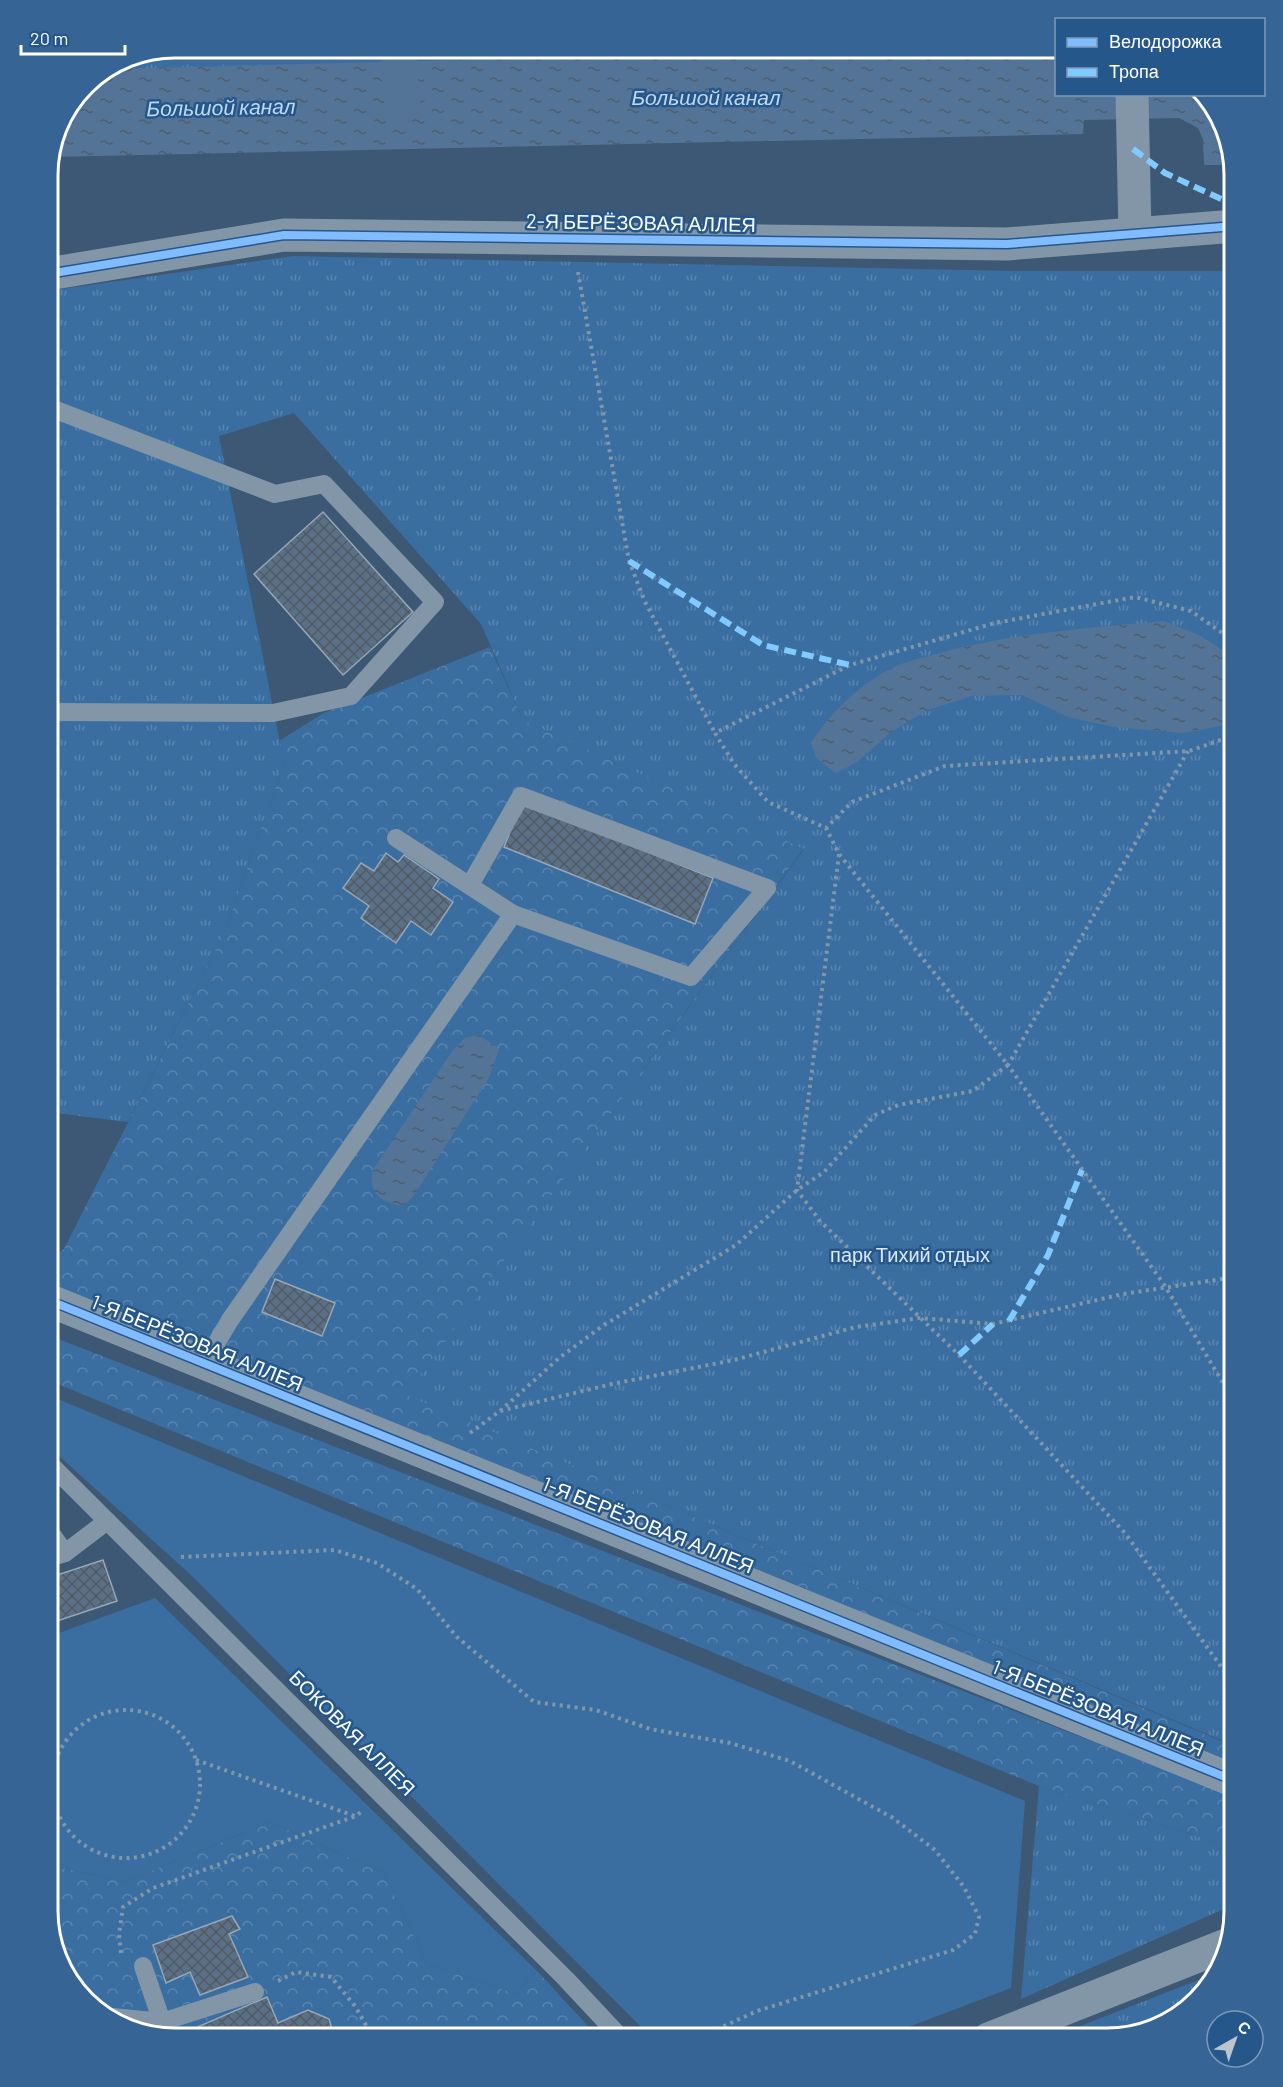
<svg xmlns="http://www.w3.org/2000/svg" width="1283" height="2087" font-family="Barlow,sans-serif">
<style>
.green{fill:#3a6ea1}
.forest{fill:url(#forest-crowns)}
.park{fill:url(#park-tufts)}
.water{fill:url(#water-ripples)}
.lines{fill:none;stroke-linecap:round;stroke-linejoin:round}
.canal{stroke:#537497;stroke-width:36}
.building{fill:url(#building-cross-hatch);stroke:#97a7b7;stroke-width:1.5}
.path{stroke:#8396a8;stroke-width:4;stroke-dasharray:3 4.5;stroke-linecap:butt}
.lane{stroke:#8396a8;stroke-width:18}
.street{stroke:#8396a8;stroke-width:33}
.quiet{stroke:#80caff;stroke-width:6;stroke-dasharray:12 6;stroke-linecap:butt}
.cycleway-casing{stroke:#25578b;stroke-width:11}
.cycleway{stroke:#80bcff;stroke-width:8}
.labels{text-anchor:middle;stroke-width:5;stroke-linejoin:round;paint-order:stroke}
.street-label{font-size:20px;fill:#fff;stroke:#25578b}
.park-label{font-size:20px;fill:#d8e8f8;stroke:#25578b}
.water-label{font-size:21px;font-style:italic;fill:#c0d9f1;stroke:#25578b}
.rim{fill:none;stroke:#fff;stroke-width:3}
</style>
<defs>
<pattern id="forest-crowns" width="20" height="18" patternUnits="userSpaceOnUse" patternTransform="scale(1.5)"><rect width="20" height="18" fill="#3a6ea1"/><path d="M2 6a3 3 0 1 1 6 0M12 15a3 3 0 1 1 6 0" fill="none" stroke="#5884af"/></pattern>
<pattern id="park-tufts" width="24" height="20" patternUnits="userSpaceOnUse" patternTransform="scale(1.5)"><rect width="24" height="20" fill="#3a6ea1"/><path d="M3 7l-1-3M5 7V3M7 7l1-3M15 17l-1-3M17 17v-4M19 17l1-3" fill="none" stroke="#5884af"/></pattern>
<pattern id="water-ripples" width="26" height="14" patternUnits="userSpaceOnUse" patternTransform="scale(1.5)"><rect width="26" height="14" fill="#537497"/><path d="M2 4q2-2 4 0t4 0M15 11q2-2 4 0t4 0" fill="none" stroke="#4f5e6e"/></pattern>
<pattern id="building-cross-hatch" width="8" height="8" patternUnits="userSpaceOnUse" patternTransform="scale(1.5)"><rect width="8" height="8" fill="#5a7086"/><path d="M0 0l8 8M0 8l8-8" fill="none" stroke="#525a63"/></pattern>
</defs>
<rect width="100%" height="100%" fill="#3c5874"/>
<!-- green -->
<g class="green">
<path d="M48,1395L1025,1801L1011,1988L877,2039H653L191,1575L48,1446Z"/>
<path d="M155,1598L537,1971L516,1994L427,1964L384,1873L270,1822L124,1882L48,1865V1637Z"/>
</g>
<!-- forest -->
<g class="forest">
<path d="M490,647L523,720L804,848L407,1395L1226,1743L1235,1757V1768L48,1283V1260L64,1249L224,933L284,763L279,741L324,713Z"/>
<path d="M48,1335L1235,1797V1848L1039,1786L48,1380Z"/>
<path d="M270,1822L384,1873L427,1964L516,1994L537,1971L600,2039H167L105,2018L61,1968L48,1912V1865L124,1882Z"/>
</g>
<!-- park -->
<g class="park">
<path d="M175,48H1056L110,69L127,58Z"/>
<path d="M293,256L1014,271H1235V1746L406,1395L804,849L523,720L481,624L294,413L219,436L284,763L224,933L128,1122L48,1112V291Z"/>
<path d="M1039,1786L1235,1848V1904L1021,1999Z"/>
<path d="M1219,1972L1218,1976L1164,2026L1108,2039H1047Z"/>
</g>
<!-- water -->
<g class="water">
<path d="M1056,50V94L1201,95L1222,119L1233,165H1204L1203,139L1198,128L1179,118L1084,120L1083,134L51,157C60,115 73,93 110,69L699,54Z"/>
<path d="M1164,621L1199,635L1235,658V723L1183,733L1115,727L1071,718L1022,695L972,696L928,710L891,732L857,762L836,773L816,758L811,743C831,712 861,683 894,667C905,662 918,659 929,656C1004,634 1086,628 1164,621Z"/>
<path d="M479,1035L499,1049L489,1078L412,1198L402,1206C381,1203 367,1191 373,1170L453,1050L465,1038Z"/>
</g>
<g class="lines">
<!-- canal -->
<path class="canal" d="M398,48L402,102"/>
</g>
<!-- building -->
<g class="building">
<path d="M323,512L413,612L343,675L254,574Z"/>
<path d="M522,802L713,878L695,924L504,847Z"/>
<path d="M386,853L398,862L404,855L439,879L433,888L453,902L431,935L411,921L396,943L361,918L369,906L343,888L361,863L374,871Z"/>
<path d="M275,1279L335,1303L322,1336L262,1312Z"/>
<path d="M103,1560L117,1601L48,1624V1578Z"/>
<path d="M232,1916L240,1929L229,1934L248,1977L200,1995L190,1972L166,1983L153,1945Z"/>
<path d="M267,1997L278,2023L308,2010L329,2019L335,2039L172,2038Z"/>
</g>
<g class="lines">
<!-- path -->
<g class="path">
<path d="M578,272L629,561L645,602L715,733"/>
<path d="M1235,735L1189,751L945,766L852,802L826,828L768,802L734,764L715,733L850,665L995,623L1135,597L1191,611L1235,642"/>
<path d="M1188,751L1008,1065L1165,1286L1235,1403"/>
<path d="M839,854L797,1190L820,1221L959,1355L1125,1533L1235,1686"/>
<path d="M500,1411L559,1358L604,1325L736,1245L797,1190L824,1172L875,1115L898,1105L973,1091L1008,1065L839,854L826,828"/>
<path d="M470,1433L500,1411L612,1384L734,1360L856,1327L920,1318L993,1324L1123,1294L1235,1277"/>
<path d="M181,1557L334,1550L377,1563L417,1589L457,1637L534,1702L596,1710L650,1729L730,1743L790,1761L893,1818L935,1850L964,1887L979,1917L975,1934L953,1950L757,2011L696,2039"/>
<circle cx="126" cy="1784" r="74"/>
<path d="M196,1760L355,1816"/>
<path d="M121,1953L119,1934L123,1907L153,1888L356,1816L362,1811"/>
<path d="M278,1981L296,1972L331,1977L355,2006L374,2039"/>
</g>
<!-- lane -->
<g class="lane">
<path d="M48,712L273,713L351,696L435,602L324,484L275,494L48,407"/>
<path d="M470,885L521,796L767,888L691,977L513,914"/>
<path d="M204,1364L230,1320L513,914L396,838"/>
<path d="M48,1462L566,1979L622,2039"/>
<path d="M48,1529L65,1553"/>
<path d="M48,1558L65,1553L107,1521"/>
<path d="M143,1966L162,2022"/>
<path d="M103,2016L162,2022L255,1992"/>
</g>
<!-- street -->
<g class="street">
<path d="M1132,94L1135,234"/>
<path d="M48,274L284,235L1007,244L1235,226"/>
<path d="M48,1300L1235,1781"/>
<path d="M988,2039L1226,1945"/>
</g>
<!-- quiet -->
<g class="quiet">
<path d="M1133,149L1165,173L1234,205"/>
<path d="M629,561L763,645L850,665"/>
<path d="M1009,1321L1048,1255L1082,1170"/>
<path d="M959,1355L993,1324"/>
</g>
<!-- cycleway casing -->
<g class="cycleway-casing">
<g id="cycleway">
<path d="M48,274L284,235L1007,244L1235,226"/>
<path d="M48,1300L1235,1781"/>
</g>
</g>
<!-- cycleway -->
<use href="#cycleway" class="cycleway"/>
</g>
<g class="labels">
<!-- street labels -->
<g class="street-label">
<text transform="translate(641 223) rotate(1)" y="7">2-Я БЕРЁЗОВАЯ АЛЛЕЯ</text>
<text transform="translate(197 1343) rotate(22)" y="7">1-Я БЕРЁЗОВАЯ АЛЛЕЯ</text>
<text transform="translate(648 1525) rotate(22)" y="7">1-Я БЕРЁЗОВАЯ АЛЛЕЯ</text>
<text transform="translate(1098 1708) rotate(22)" y="7">1-Я БЕРЁЗОВАЯ АЛЛЕЯ</text>
<text transform="translate(352 1733) rotate(45)" y="7">БОКОВАЯ АЛЛЕЯ</text>
</g>
<!-- park labels -->
<g class="park-label">
<text x="910" y="1262">парк Тихий отдых</text>
</g>
<!-- water labels -->
<g class="water-label">
<text x="706" y="105">Большой канал</text>
<text transform="translate(221 108) rotate(-1)" y="7">Большой канал</text>
</g>
</g>
<!-- crop -->
<path d="M0 0H1283V2087H0ZM175 58H1107A117 117 0 0 1 1224 175V1911A117 117 0 0 1 1107 2028H175A117 117 0 0 1 58 1911V175A117 117 0 0 1 175 58Z" fill="#366494" fill-rule="evenodd"/>
<path class="rim" d="M175 58H1107A117 117 0 0 1 1224 175V1911A117 117 0 0 1 1107 2028H175A117 117 0 0 1 58 1911V175A117 117 0 0 1 175 58Z"/>
<!-- legend -->
<rect x="1055" y="18" width="210" height="78" fill="#25578b" stroke="#7c9ab9" stroke-width="1.5"/>
<rect x="1067" y="38" width="30" height="9" fill="#80bcff" stroke="#7c9ab9" stroke-width="1.5"/>
<text x="1109" y="48" font-size="18" fill="#ffffff">Велодорожка</text>
<rect x="1067" y="68" width="30" height="9" fill="#80caff" stroke="#7c9ab9" stroke-width="1.5"/>
<text x="1109" y="78" font-size="18" fill="#ffffff">Тропа</text>
<!-- north arrow -->
<g transform="translate(1235 2039) rotate(40)"><circle r="28" fill="#25578b" stroke="#7c9ab9" stroke-width="1.5"/>
<path d="M0-4.5L10 22L0 15L-10 22Z" fill="#bbc5ce"/>
<text y="-9" font-size="16" font-weight="bold" text-anchor="middle" fill="#ffffff">С</text>
</g>
<!-- scale -->
<path d="M21 45v9h104v-9" fill="none" stroke="#ffffff" stroke-width="3"/>
<text x="30" y="45" font-size="18" fill="#ffffff" stroke="#25578b" stroke-width="4.5" paint-order="stroke">20 m</text>
</svg>
